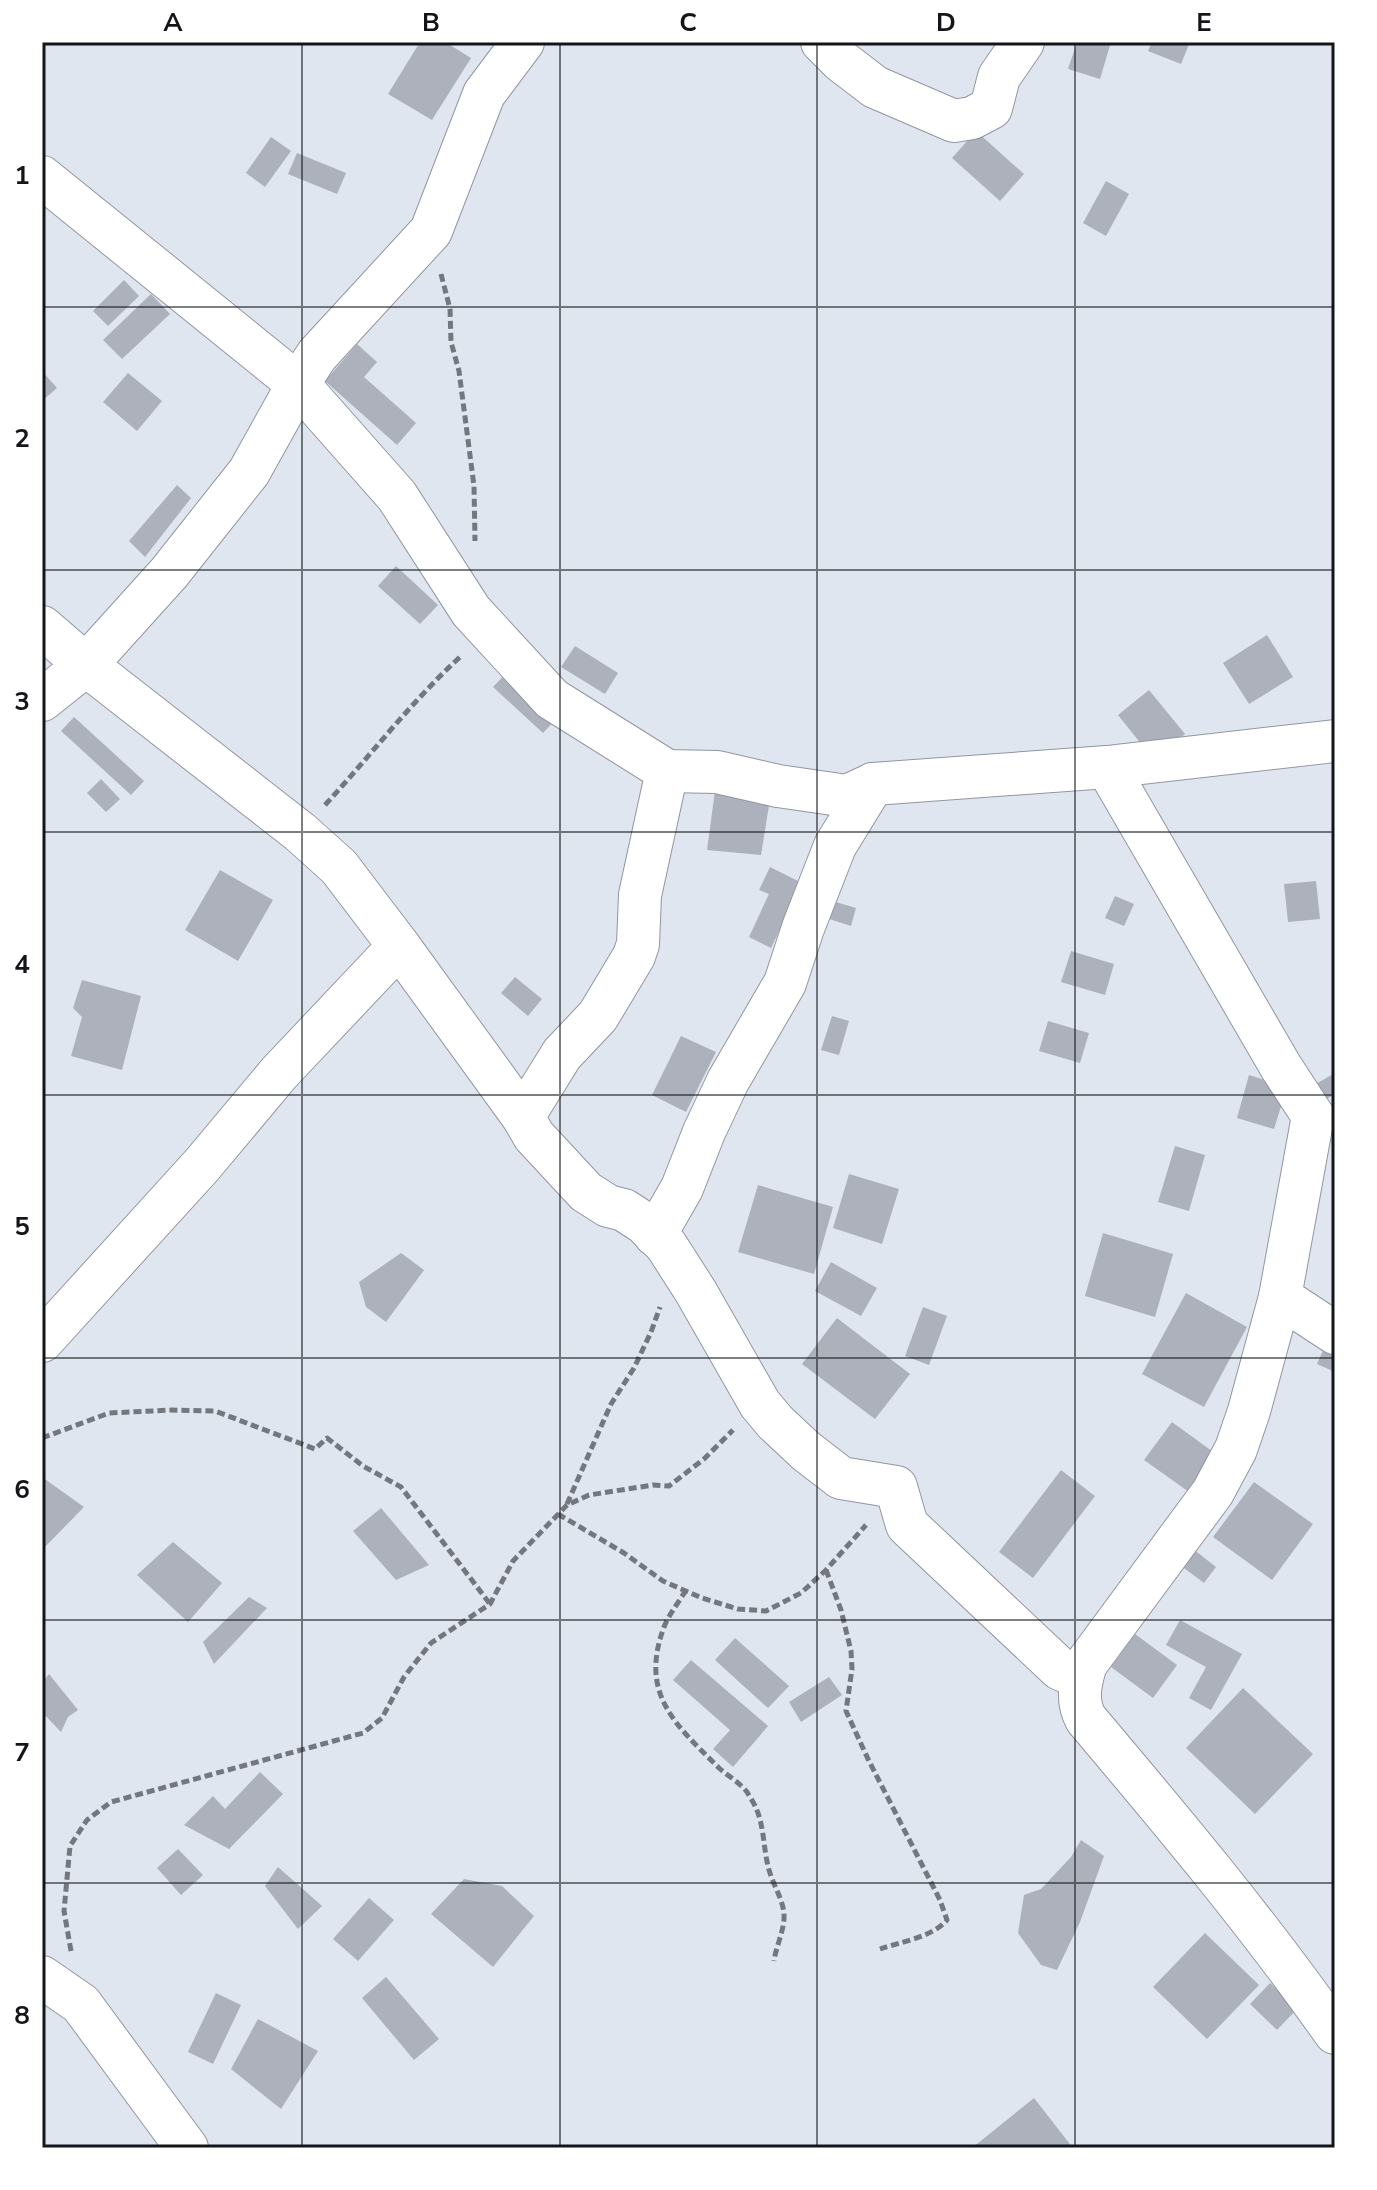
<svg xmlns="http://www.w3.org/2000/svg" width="1377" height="2190" font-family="'Nunito Sans',sans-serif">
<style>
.building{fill:#acb1bb}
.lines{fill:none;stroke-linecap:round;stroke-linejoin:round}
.street-casing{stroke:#9196a0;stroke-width:44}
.path{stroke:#74787e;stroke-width:5;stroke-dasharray:8 4;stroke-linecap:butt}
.street{stroke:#fff;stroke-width:42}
.grid{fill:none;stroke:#131518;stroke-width:2;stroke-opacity:0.55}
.neatline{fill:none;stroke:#131518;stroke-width:3}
.grid-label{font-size:26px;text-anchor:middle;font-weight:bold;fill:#131518}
</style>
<rect width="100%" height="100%" fill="#e0e6f0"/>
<!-- building -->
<g class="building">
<path d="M420,42H445L471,58L432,120L388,94Z"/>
<path d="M1077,42H1111L1100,79L1068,69Z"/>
<path d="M1152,42H1190L1181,64L1148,51Z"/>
<path d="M976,131L1024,174L1000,201L952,158Z"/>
<path d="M271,137L291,151L265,187L246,173Z"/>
<path d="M297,153L346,173L337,194L288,174Z"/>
<path d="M1106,181L1129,194L1106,236L1083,223Z"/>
<path d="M124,280L139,296L108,326L93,311Z"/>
<path d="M151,294L170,314L122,359L103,340Z"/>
<path d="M357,344L377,362L364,377L416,423L397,445L325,381Z"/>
<path d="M42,371L57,388L42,401Z"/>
<path d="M128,373L162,401L137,431L103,402Z"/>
<path d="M177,485L191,498L145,557L129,541Z"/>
<path d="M396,566L438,605L420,624L378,586Z"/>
<path d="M1267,635L1293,677L1249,704L1223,663Z"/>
<path d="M575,646L618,673L605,694L561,667Z"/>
<path d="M510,669L561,714L543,733L493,687Z"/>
<path d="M1149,690L1185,734L1154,760L1118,715Z"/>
<path d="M74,717L144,781L131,795L61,731Z"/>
<path d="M717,776L771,793L761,855L707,850Z"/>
<path d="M101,779L120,799L106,812L87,793Z"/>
<path d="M770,867L802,883L771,948L749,937L769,894L759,890Z"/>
<path d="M220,870L273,900L238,961L185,930Z"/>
<path d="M1316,881L1320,919L1288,922L1284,884Z"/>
<path d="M1115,896L1134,904L1124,926L1105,918Z"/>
<path d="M819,897L856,908L851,926L814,914Z"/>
<path d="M1071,951L1114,964L1105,995L1061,982Z"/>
<path d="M515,977L542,999L528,1016L501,993Z"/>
<path d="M82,980L141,996L122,1070L71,1056L82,1017L73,1008Z"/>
<path d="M832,1016L849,1021L839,1055L821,1050Z"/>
<path d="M1048,1021L1089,1033L1080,1063L1039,1051Z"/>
<path d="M681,1036L716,1052L686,1112L652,1095Z"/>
<path d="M1335,1073V1094L1323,1101L1314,1085Z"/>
<path d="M1249,1075L1287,1087L1274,1129L1237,1118Z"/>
<path d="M1175,1146L1205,1155L1189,1211L1158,1202Z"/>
<path d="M849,1174L899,1189L882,1244L833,1228Z"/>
<path d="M758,1185L833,1207L814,1274L738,1252Z"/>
<path d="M1103,1233L1173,1254L1155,1317L1085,1296Z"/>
<path d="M401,1253L424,1270L386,1322L366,1307L359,1282Z"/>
<path d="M831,1262L877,1288L861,1316L815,1291Z"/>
<path d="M1186,1293L1247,1327L1204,1407L1142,1374Z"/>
<path d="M923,1307L947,1316L929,1365L905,1356Z"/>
<path d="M837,1318L910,1374L875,1419L802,1364Z"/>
<path d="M1325,1346L1335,1351V1372L1317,1364Z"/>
<path d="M1172,1422L1216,1454L1189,1492L1144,1460Z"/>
<path d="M1061,1470L1095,1496L1033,1578L999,1552Z"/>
<path d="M42,1477L84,1507L42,1550Z"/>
<path d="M1254,1482L1313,1524L1272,1580L1213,1537Z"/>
<path d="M381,1508L429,1565L396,1580L353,1531Z"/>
<path d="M173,1542L222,1583L188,1622L137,1575Z"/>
<path d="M1188,1545L1216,1567L1204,1583L1176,1562Z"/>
<path d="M249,1597L267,1608L214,1664L203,1642Z"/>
<path d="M1180,1620L1242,1654L1211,1710L1189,1698L1206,1667L1166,1645Z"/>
<path d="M1135,1634L1177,1665L1153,1698L1111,1667Z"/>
<path d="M735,1638L789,1686L768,1708L715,1660Z"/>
<path d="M691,1660L768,1726L733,1767L713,1749L730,1730L673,1680Z"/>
<path d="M49,1674L78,1710L68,1717L61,1732L42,1712V1683Z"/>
<path d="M829,1677L842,1695L801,1722L789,1702Z"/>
<path d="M1243,1688L1313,1754L1255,1814L1186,1748Z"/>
<path d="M260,1772L283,1794L229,1849L184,1825L213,1796L225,1809Z"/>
<path d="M1081,1840L1104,1856L1080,1922L1057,1970L1041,1965L1018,1933L1024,1895L1041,1889L1071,1857Z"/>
<path d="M178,1849L203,1875L181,1895L157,1868Z"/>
<path d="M278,1867L322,1906L298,1929L265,1886Z"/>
<path d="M464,1879L502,1886L534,1916L493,1967L431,1914Z"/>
<path d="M369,1898L394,1920L358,1961L333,1939Z"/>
<path d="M1205,1933L1259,1985L1207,2039L1153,1987Z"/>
<path d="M386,1977L439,2039L414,2060L362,1998Z"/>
<path d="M1270,1983L1297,2009L1277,2030L1250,2004Z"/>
<path d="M216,1993L241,2005L213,2064L188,2052Z"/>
<path d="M258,2019L318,2051L281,2109L231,2069Z"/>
<path d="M1034,2098L1073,2148H972Z"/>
</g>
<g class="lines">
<!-- street casing -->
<g class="street-casing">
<g id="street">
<path d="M822,42L841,61L875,87L954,121L972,118L991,108L999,77L1023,42"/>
<path d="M42,177L298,384L397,496L471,611L552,699L667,771L717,772L778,786L847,796L873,784L1107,767L1335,741"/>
<path d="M42,627L86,665L300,832L339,867L399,946L523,1117L534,1136L586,1192L608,1206L624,1210L644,1223L666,1245L696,1292L760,1404L775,1422L806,1451L841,1478L896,1487L907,1525L1060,1669L1082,1678"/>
<path d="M42,700L86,665L169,573L249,472L298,384L317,355L431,231L484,94L523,42"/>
<path d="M1107,767L1281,1067L1313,1116L1280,1297L1249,1411L1236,1449L1213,1492L1086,1664C1080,1683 1076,1701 1086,1719C1172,1821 1258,1923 1335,2033"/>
<path d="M523,1117L562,1054L598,1016L634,956L638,944L640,895L667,771"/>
<path d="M655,1235L682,1188L704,1132L728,1081L785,983L803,928L835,846L873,784"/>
<path d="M1280,1297L1335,1333"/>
<path d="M42,1341L202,1165L279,1073L399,946"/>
<path d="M42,1977L81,2004L187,2148"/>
</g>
</g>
<!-- path -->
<g class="path">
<path d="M441,274L450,309L451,342L459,371L474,486L475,541"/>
<path d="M325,805C371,755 411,702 461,656"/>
<path d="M42,1438L109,1413L172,1410L215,1411L315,1449L327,1438L363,1466L401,1487L490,1604"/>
<path d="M567,1504L611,1404L634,1368L651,1332L660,1307"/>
<path d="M558,1514L624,1553L663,1581L702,1598L738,1609L766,1611L801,1593L826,1570L866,1525"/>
<path d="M826,1570L841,1610L851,1651L852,1669L846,1711L868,1759L940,1900L947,1920C933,1937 900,1942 880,1949"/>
<path d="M686,1590C679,1602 669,1614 664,1627C639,1694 675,1724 719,1768C728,1776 740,1783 747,1792C750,1797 754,1803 756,1808C765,1828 763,1852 770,1873C775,1889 785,1903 784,1919C783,1933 776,1947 774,1961"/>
<path d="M71,1951L64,1911L70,1846L87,1820L111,1802L363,1733L382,1718L404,1677L431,1643L490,1604L513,1561L567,1505L589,1495L653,1485L669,1486L704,1459L733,1430"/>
</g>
<!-- street -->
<use href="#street" class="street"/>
</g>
<!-- grid -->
<path class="grid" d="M302,42V2148M560,42V2148M817,42V2148M1075,42V2148M42,307H1335M42,570H1335M42,832H1335M42,1095H1335M42,1358H1335M42,1620H1335M42,1883H1335"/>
<!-- border -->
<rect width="1377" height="2190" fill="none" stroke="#ffffff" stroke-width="88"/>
<rect x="44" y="44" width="1289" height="2102" class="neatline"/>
<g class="grid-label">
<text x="173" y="31">A</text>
<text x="431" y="31">B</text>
<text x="688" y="31">C</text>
<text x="946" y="31">D</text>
<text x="1204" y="31">E</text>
<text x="22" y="184">1</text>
<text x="22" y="447">2</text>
<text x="22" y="710">3</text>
<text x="22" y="973">4</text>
<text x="22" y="1235">5</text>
<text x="22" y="1498">6</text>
<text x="22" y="1761">7</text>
<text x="22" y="2024">8</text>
</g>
</svg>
